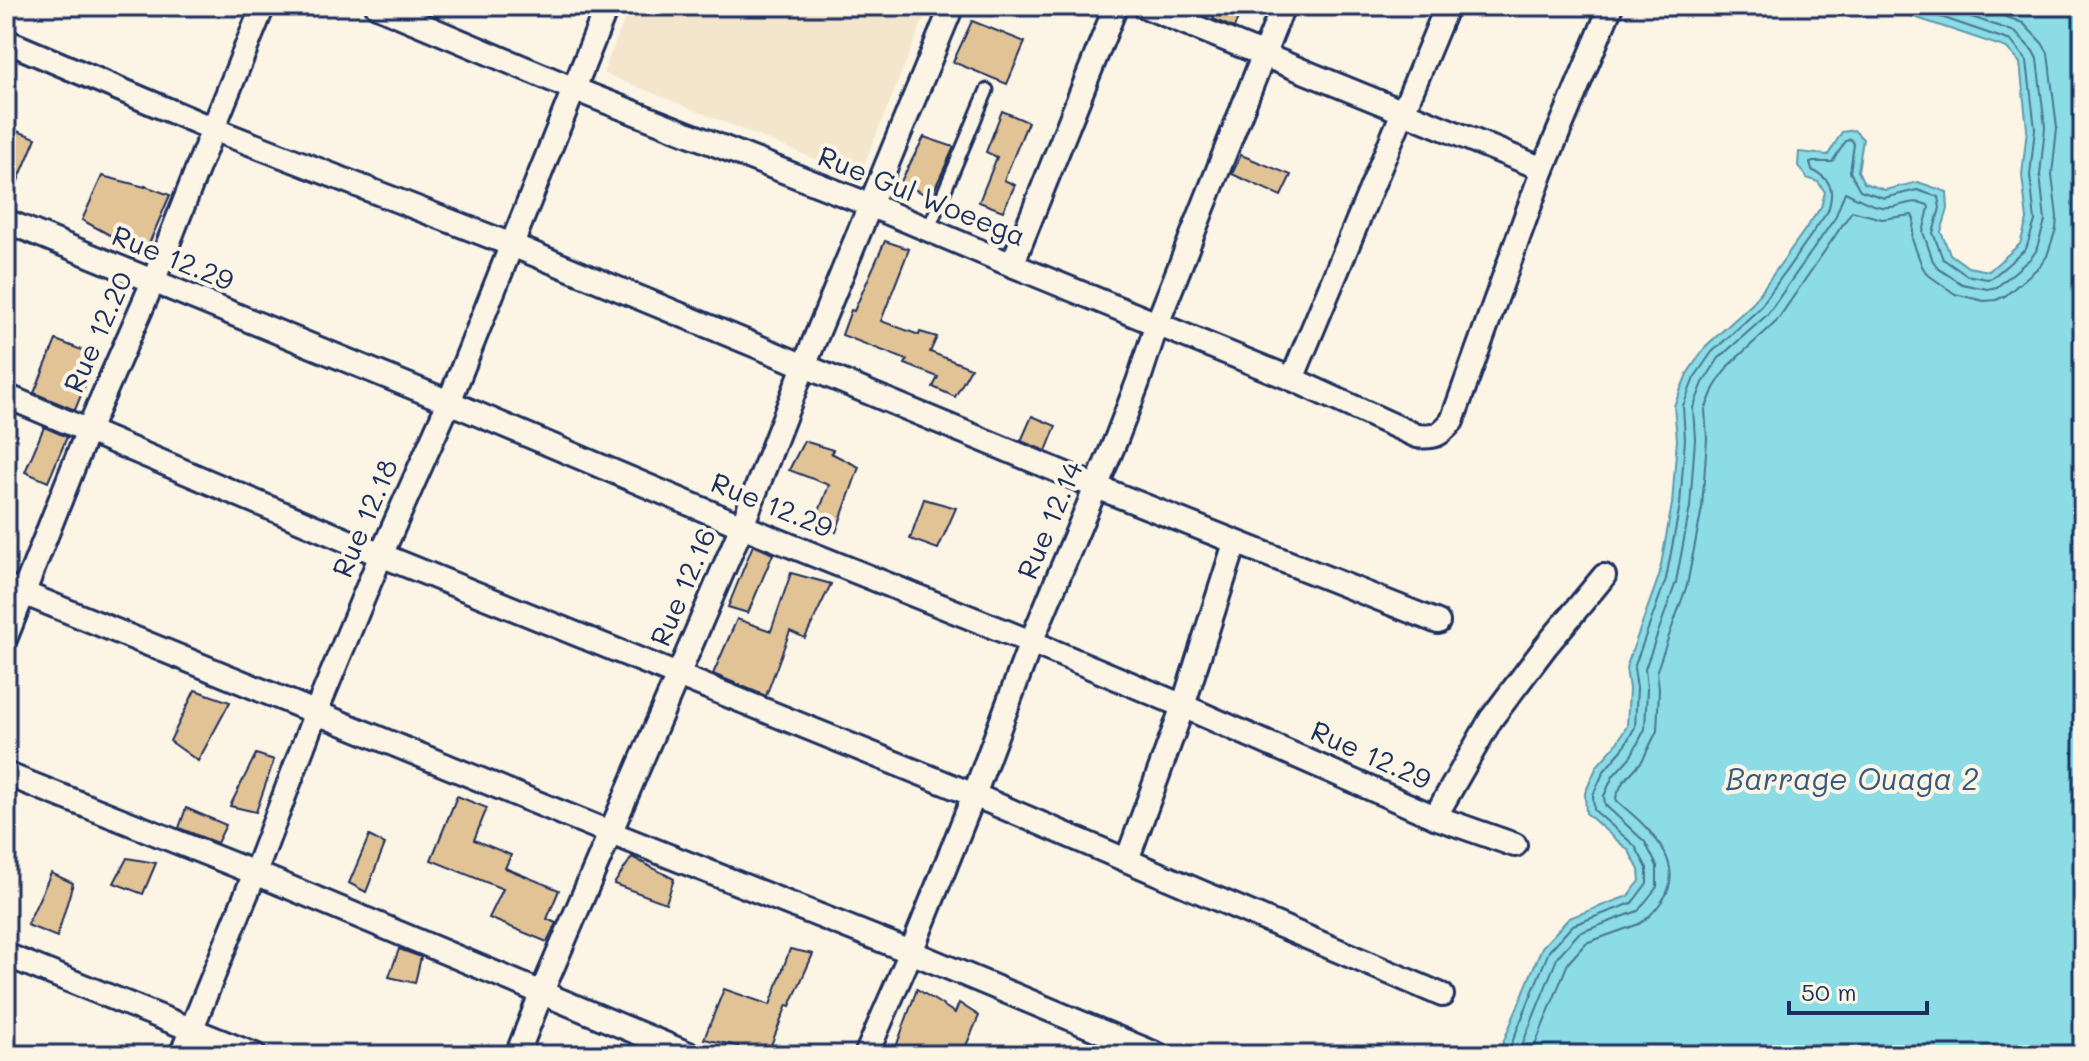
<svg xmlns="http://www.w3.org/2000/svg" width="2089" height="1061" font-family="Mali,sans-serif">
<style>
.built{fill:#f4e6cd}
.water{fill:#8bdce4;stroke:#5e97ae;stroke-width:2}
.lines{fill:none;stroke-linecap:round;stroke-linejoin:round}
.shore{stroke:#487494;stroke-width:2}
.building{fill:#e2c395;stroke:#1b2f5e;stroke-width:2}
.lane-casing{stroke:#1b2f5e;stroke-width:17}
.street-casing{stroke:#1b2f5e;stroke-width:28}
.lane{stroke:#fcf5e5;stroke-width:11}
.street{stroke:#fcf5e5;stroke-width:22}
.labels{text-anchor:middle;stroke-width:8;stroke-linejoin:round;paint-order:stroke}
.street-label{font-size:28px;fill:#1b2f5e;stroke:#fcf5e5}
.water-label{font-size:30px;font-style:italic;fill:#375a80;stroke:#fcf5e5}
</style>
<rect width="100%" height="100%" fill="#fcf5e5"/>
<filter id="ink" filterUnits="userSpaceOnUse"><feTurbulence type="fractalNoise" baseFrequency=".0125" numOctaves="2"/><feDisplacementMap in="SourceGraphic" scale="16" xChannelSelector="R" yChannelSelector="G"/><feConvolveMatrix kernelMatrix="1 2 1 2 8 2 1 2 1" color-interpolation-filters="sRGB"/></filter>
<g filter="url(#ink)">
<!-- built -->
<path class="built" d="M630,6H929L859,177L603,73Z"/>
<!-- water -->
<path class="water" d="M1881,6H2083V1055H1498L1542,947L1569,918L1628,896L1640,881L1639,870L1629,851L1586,813L1585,793L1597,766L1615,746L1627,726L1629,689L1626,668L1659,576L1672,504L1677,439L1674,406L1687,374L1706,346L1752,304L1821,207L1825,192L1818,182L1807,178L1798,166L1799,152L1828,155L1842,132L1854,130L1863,139L1858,171L1864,183L1885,190L1918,182L1947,192L1948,209L1941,232L1950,254L1968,267L1989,271L2020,244L2027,220L2022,175L2027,129L2020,63L2007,48Z"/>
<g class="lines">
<!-- shore -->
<g class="shore">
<path d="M1507,1055L1549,951L1573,925L1632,903L1647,883V868L1635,846L1594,810L1593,795L1604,771L1622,750L1635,727L1637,689L1634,668L1666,579L1680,505L1685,439L1683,406L1694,378L1712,352L1759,309L1828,211C1834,190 1833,180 1812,170L1810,163L1813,162H1832L1846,141L1851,139L1854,144L1850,172L1860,190L1884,198L1917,190L1938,197L1940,208L1933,233L1943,259L1966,275L1987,279L1992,278L2026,249L2035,221L2030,175L2035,129L2027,61L2011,41L1909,6"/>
<path d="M1518,1055L1558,956L1579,933L1638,911L1657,887V866L1645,842L1605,805L1604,796L1613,776L1631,756L1645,729L1647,689L1645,669L1676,582L1690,507L1695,439L1693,408L1703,383L1719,358L1767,315L1835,218L1845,192C1856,197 1868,205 1882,207C1900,210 1908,197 1928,205L1929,208L1923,232L1933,261L1939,269L1962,284L1987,289L1997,287L2031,258L2036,251L2045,221L2040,175L2045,127L2037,59L2033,51L2015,32L1940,6"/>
<path d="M1531,1055L1568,963L1586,943L1639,924C1649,918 1655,911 1662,901C1690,862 1644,824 1617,801L1616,797L1623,782L1642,761L1657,731L1659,689L1657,670L1687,585L1702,508L1707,439L1705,410L1714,388L1728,366L1776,322L1852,211L1882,219L1912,215L1914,219L1912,239L1922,266L1927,274L1955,294L1984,301L1996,300L2005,296L2040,266L2047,256L2056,229L2057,217L2052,175L2057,128L2048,53L2042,43L2023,23L1977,6"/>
</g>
</g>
<!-- building -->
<g class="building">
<path d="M1218,6H1229L1241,10L1234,28L1213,19Z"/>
<path d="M972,21L1025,42L1007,84L953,62Z"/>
<path d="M1002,111L1028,122L1004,180L1015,185L1003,211L979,202L997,157L986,152Z"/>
<path d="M6,127L36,138L7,207H6Z"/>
<path d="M924,137L954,147L931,197L900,183Z"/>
<path d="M1241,155L1291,175L1281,196L1232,174Z"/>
<path d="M102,176L145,187V186L170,195L145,253L119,247L121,241L82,220Z"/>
<path d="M885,241L909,249L881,321L919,335L920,332L937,337L930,352L971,368L955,397L933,387L938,377L905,364L907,360L842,335L851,310L854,311Z"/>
<path d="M56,340L97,356L75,410L34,393Z"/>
<path d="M1032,416L1056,426L1046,451L1021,441Z"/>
<path d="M44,427L67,437L48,482L25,472Z"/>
<path d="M804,441L833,450L831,453L859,467L836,532L815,522L829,485L789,470Z"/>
<path d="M924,499L956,508L938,549L910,539Z"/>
<path d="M753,545L773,554L748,613L728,607Z"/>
<path d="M791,573L831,584L805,638L790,631L766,696L713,674L737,619L771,631Z"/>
<path d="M195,690L230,702L198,761L170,741Z"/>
<path d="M256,754L274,760L256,812L230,806Z"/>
<path d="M457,796L487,808L474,840L511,855L505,868L559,890L547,919L556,923L547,942L489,918L503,889L431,860Z"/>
<path d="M186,808L226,825L217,843L179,828Z"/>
<path d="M369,836L385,844L366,892L349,883Z"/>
<path d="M632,857L674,879L666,903L614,884Z"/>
<path d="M127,858L156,863L143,894L114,883Z"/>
<path d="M51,873L73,883L57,937L27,925Z"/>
<path d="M399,949L421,957L415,983L389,977Z"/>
<path d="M790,949L813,954L790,1006L787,1005L767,1055H753L737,1049L738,1046L704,1039L724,989L770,1005Z"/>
<path d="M917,989L955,1013L959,1003L979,1016L962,1055H919L896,1047Z"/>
</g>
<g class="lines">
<!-- lane casing -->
<g class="lane-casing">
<path id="lane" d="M928,230L987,90"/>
</g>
<!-- street casing -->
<g class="street-casing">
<g id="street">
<path d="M377,6L574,89L870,205L1012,265L1292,379L1417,436C1435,438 1440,435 1452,421L1543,169L1611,6"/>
<path d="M1144,6L1543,169"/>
<path d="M6,41L213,129L512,245L1097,487L1438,622"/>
<path d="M6,221L449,402L742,526L1031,642L1183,706L1435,817L1515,845"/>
<path d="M1012,265L1116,6"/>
<path d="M1292,379L1447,6"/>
<path d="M6,396L381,555L974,795L1442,995"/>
<path d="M6,586L611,833L911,952L1158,1055"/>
<path d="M6,637L88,430L153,282L213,129L263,6"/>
<path d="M6,774L255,873L691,1055"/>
<path d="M1435,817L1491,719L1546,646L1604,576"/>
<path d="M1127,860L1183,706L1235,543"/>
<path d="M6,955L255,1055"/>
<path d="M181,1055L255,873L316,712L381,555L449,402L607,6"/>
<path d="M517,1055L541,994L742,526L804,366L952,6"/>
<path d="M866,1055L911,952L974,795L1031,642L1117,437L1138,382L1157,324L1283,6"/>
</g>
</g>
<!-- lane -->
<use href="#lane" class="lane"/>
<!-- street -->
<use href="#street" class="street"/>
</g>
</g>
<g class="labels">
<!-- street labels -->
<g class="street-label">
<text transform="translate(922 196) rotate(22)" y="10">Rue Gul Woeega</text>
<text transform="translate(173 258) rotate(22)" y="10">Rue 12.29</text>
<text transform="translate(98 332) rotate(-66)" y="10">Rue 12.20</text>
<text transform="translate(772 505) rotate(22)" y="10">Rue 12.29</text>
<text transform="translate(365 518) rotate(-67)" y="10">Rue 12.18</text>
<text transform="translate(1050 520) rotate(-67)" y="10">Rue 12.14</text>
<text transform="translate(683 587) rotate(-67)" y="10">Rue 12.16</text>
<text transform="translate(1371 755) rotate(24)" y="10">Rue 12.29</text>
</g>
<!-- water labels -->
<g class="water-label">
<text x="1852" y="790">Barrage Ouaga 2</text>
</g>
</g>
<!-- margin -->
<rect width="2089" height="1061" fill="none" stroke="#fcf5e5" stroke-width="32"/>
<rect x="16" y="16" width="2057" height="1029" fill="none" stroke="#1b2f5e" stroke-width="3" filter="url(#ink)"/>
<!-- scale -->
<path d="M1789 1001v12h138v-12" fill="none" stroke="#1b2f5e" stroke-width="4"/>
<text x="1801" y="1001" font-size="24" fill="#1b2f5e" stroke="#fcf5e5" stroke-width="6" paint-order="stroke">50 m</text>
</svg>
